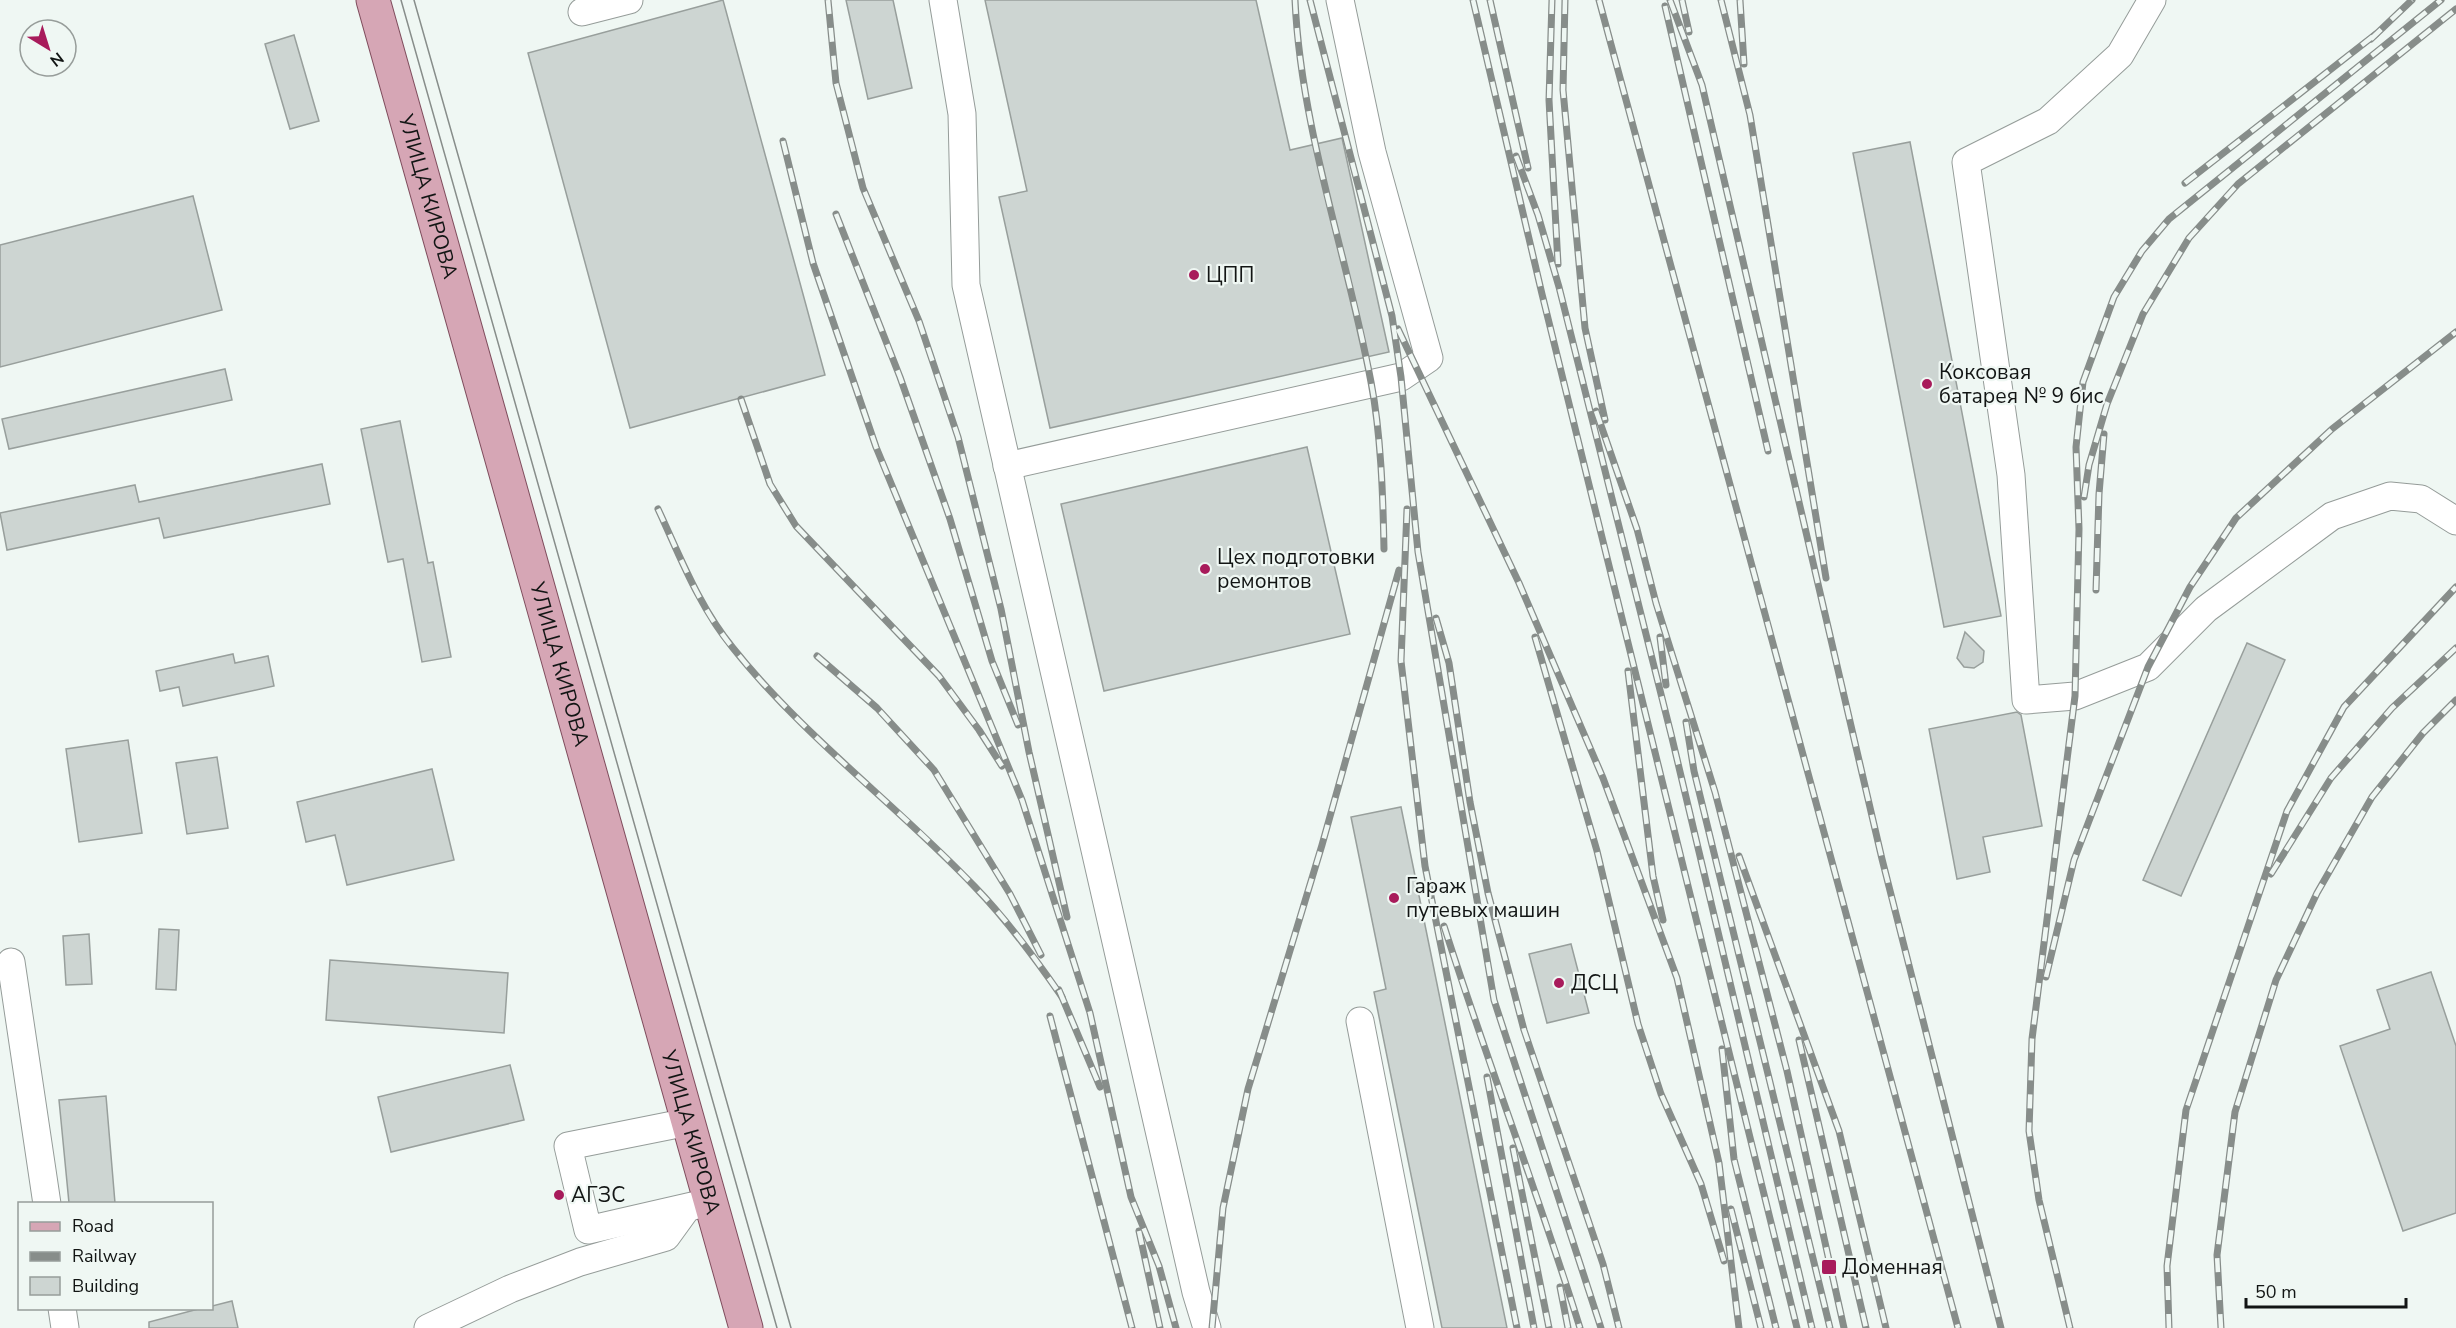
<svg xmlns="http://www.w3.org/2000/svg" width="2456" height="1328" font-family="'Nunito Sans',sans-serif">
<style>
.building{fill:#cdd5d2;stroke:#989f9c;stroke-width:1.5}
.lines{fill:none;stroke-linecap:round;stroke-linejoin:round}
.minor-casing{stroke:#959c99;stroke-width:29}
.major-casing{stroke:#7f4d5d;stroke-width:35}
.minor{stroke:#fff;stroke-width:27}
.major{stroke:#d6a6b5;stroke-width:33}
.tram{stroke:#878d8a;stroke-width:1.5}
.rail-casing{stroke:#878d8a;stroke-width:7}
.rail{stroke:#eff7f3;stroke-width:4.5;stroke-dasharray:14;stroke-linecap:butt}
.poi-dot{fill:#a81b5b;stroke:#eff7f3;stroke-width:2}
.labels{text-anchor:middle;stroke-width:4.5;stroke-linejoin:round;paint-order:stroke}
.street-label{font-size:21px;fill:#121514;stroke:#eff7f3}
.poi-label{font-size:21px;fill:#121514;stroke:#eff7f3;text-anchor:start}
</style>
<rect width="100%" height="100%" fill="#eff7f3"/>
<!-- building -->
<g class="building">
<path d="M723,0L825,375L630,428L528,53Z"/>
<path d="M846,0H893L912,88L868,99Z"/>
<path d="M985,0H1256L1290,150L1342,138L1389,352L1050,428L999,197L1027,191Z"/>
<path d="M294,35L319,121L290,129L265,44Z"/>
<path d="M1910,142L2001,616L1944,627L1853,153Z"/>
<path d="M193,196L222,310L0,367V245Z"/>
<path d="M225,369L232,400L9,449L2,419Z"/>
<path d="M400,421L428,563L433,562L451,657L422,662L403,559L388,562L361,429Z"/>
<path d="M1307,447L1350,634L1104,691L1061,504Z"/>
<path d="M322,464L330,504L164,538L159,518L7,550L0,513L135,485L139,502Z"/>
<path d="M1965,632L1984,651L1983,662L1974,668L1964,667L1957,658Z"/>
<path d="M2247,643L2285,660L2181,896L2143,880Z"/>
<path d="M233,654L235,663L268,656L274,686L183,706L179,687L160,691L156,671Z"/>
<path d="M2017,712L2021,715L2042,826L1983,837L1990,872L1957,879L1929,729Z"/>
<path d="M128,740L142,833L79,842L66,749Z"/>
<path d="M217,757L228,828L187,834L176,763Z"/>
<path d="M432,769L454,860L347,885L335,835L306,842L297,802Z"/>
<path d="M1401,807L1436,979L1507,1328H1442L1374,992L1386,989L1351,817Z"/>
<path d="M159,929L179,930L176,990L156,989Z"/>
<path d="M89,934L92,984L66,985L63,936Z"/>
<path d="M1571,944L1589,1013L1547,1023L1529,954Z"/>
<path d="M330,960L508,973L504,1033L326,1020Z"/>
<path d="M2431,972L2456,1046V1213L2403,1231L2340,1046L2390,1029L2377,990Z"/>
<path d="M510,1065L524,1120L391,1152L378,1097Z"/>
<path d="M106,1096L115,1203H69L59,1100Z"/>
<path d="M232,1301L238,1328H149V1322L202,1308H212V1306Z"/>
</g>
<g class="lines">
<!-- minor casing -->
<g class="minor-casing">
<g id="minor">
<path d="M943,0L962,114L966,285L1196,1292L1207,1328"/>
<path d="M2152,0L2120,55L2048,121L1966,162L2011,475L2026,700L2075,696L2148,667L2206,609L2332,516L2390,496L2421,499L2456,521"/>
<path d="M582,12L629,0"/>
<path d="M1007,466L1401,377L1429,358L1372,152L1340,0"/>
<path d="M11,962L47,1204"/>
<path d="M1360,1021L1420,1328"/>
<path d="M688,1122L568,1146L588,1230L710,1202"/>
<path d="M62,1308L65,1328"/>
<path d="M428,1328L510,1289L580,1262L666,1237L687,1208"/>
</g>
</g>
<!-- major casing -->
<g class="major-casing">
<g id="major">
<path id="s1" d="M373,0L746,1328"/>
</g>
</g>
<!-- minor -->
<use href="#minor" class="minor"/>
<!-- major -->
<use href="#major" class="major"/>
<!-- tram -->
<g class="tram">
<path d="M401,0L777,1328"/>
<path d="M414,0L791,1328"/>
</g>
<!-- rail casing -->
<g class="rail-casing">
<g id="rail">
<path d="M828,0L836,83L863,188L919,321L958,437L1001,609L1029,752L1067,917"/>
<path d="M1295,0C1301,131 1347,254 1371,382C1381,434 1383,496 1384,549"/>
<path d="M1310,0L1392,316L1401,377L1418,552L1494,1000L1601,1328"/>
<path d="M1473,0L1542,294L1797,1328"/>
<path d="M1490,0L1528,168"/>
<path d="M1552,0L1549,100L1558,264"/>
<path d="M1565,0L1563,90L1585,328L1605,420"/>
<path d="M1599,0L1958,1328"/>
<path d="M1670,0L1702,85L1882,859L2001,1328"/>
<path d="M1682,0L1689,32"/>
<path d="M1721,0L1750,115L1826,578"/>
<path d="M1740,0L1744,64"/>
<path d="M1665,6L1768,451"/>
<path d="M2371,39L2412,0"/>
<path d="M783,141L813,263L876,447L1022,800L1090,1013L1131,1197L1159,1266L1176,1328"/>
<path d="M1516,156L1538,215L1559,287L1672,738L1812,1328"/>
<path d="M2185,183L2376,34"/>
<path d="M836,214L900,377L950,519L992,661L1018,725"/>
<path d="M1398,329L1519,583L1603,778L1677,978L1719,1163L1739,1328"/>
<path d="M741,399L770,484L796,526L939,676L979,730L1002,766"/>
<path d="M1596,411L1637,529L1656,603L1715,792L1787,1071L1844,1328"/>
<path d="M2084,497L2089,465L2107,404L2143,314L2189,238L2238,184L2456,9"/>
<path d="M658,509C680,556 699,607 733,648C804,737 897,805 975,887C1008,921 1035,958 1062,997"/>
<path d="M1407,509L1401,661L1425,866L1517,1328"/>
<path d="M2096,590L2099,494L2104,434"/>
<path d="M1436,618L1449,663L1470,802L1488,893L1524,1030L1603,1264L1619,1328"/>
<path d="M1535,637L1597,851L1638,1024L1661,1094L1701,1184L1724,1261"/>
<path d="M1660,637L1666,685"/>
<path d="M817,656L877,708L934,770L1010,894L1041,955"/>
<path d="M1628,671L1653,876L1663,920"/>
<path d="M1686,722L1694,771L1830,1328"/>
<path d="M1739,856L1839,1131L1886,1328"/>
<path d="M2271,874L2331,778L2392,708L2456,648"/>
<path d="M1444,926C1487,1061 1538,1193 1580,1328"/>
<path d="M2046,977L2074,860L2148,667L2190,587L2236,518L2332,429L2456,332"/>
<path d="M1059,990L1100,1087"/>
<path d="M1050,1016L1132,1328"/>
<path d="M1799,1040L1866,1328"/>
<path d="M1722,1049L1734,1159L1776,1328"/>
<path d="M1487,1077L1534,1328"/>
<path d="M1513,1148L1549,1328"/>
<path d="M1731,1209L1761,1328"/>
<path d="M1139,1231L1160,1328"/>
<path d="M1560,1287L1568,1328"/>
<path d="M1212,1328L1223,1208L1248,1089L1322,845L1399,570"/>
<path d="M2070,1328L2039,1200L2029,1131L2032,1039L2075,696L2079,529L2076,447L2083,382L2114,297L2142,251L2169,219L2441,0"/>
<path d="M2169,1328L2167,1266L2186,1110L2287,811L2344,707L2456,587"/>
<path d="M2221,1328L2217,1255L2235,1112L2276,980L2317,893L2372,797L2423,733L2456,700"/>
</g>
</g>
<!-- rail -->
<use href="#rail" class="rail"/>
</g>
<!-- markers -->
<g class="poi-dot">
<circle cx="1194" cy="275" r="6"/>
<circle cx="1927" cy="384" r="6"/>
<circle cx="1205" cy="569" r="6"/>
<circle cx="1394" cy="898" r="6"/>
<circle cx="1559" cy="983" r="6"/>
<circle cx="559" cy="1195" r="6"/>
<rect x="1821" y="1259" width="16" height="16" rx="3"/>
</g>
<g class="labels">
<!-- street labels -->
<g class="street-label">
<text dy="7" stroke="none"><textPath href="#s1" startOffset="204">УЛИЦА КИРОВА</textPath></text>
<text dy="7" stroke="none"><textPath href="#s1" startOffset="690">УЛИЦА КИРОВА</textPath></text>
<text dy="7" stroke="none"><textPath href="#s1" startOffset="1176">УЛИЦА КИРОВА</textPath></text>
</g>
<!-- poi labels -->
<g class="poi-label">
<text x="1206" y="282">ЦПП</text>
<text x="1939" y="379">Коксовая<tspan x="1939" dy="24">батарея № 9 бис</tspan></text>
<text x="1217" y="564">Цех подготовки<tspan x="1217" dy="24">ремонтов</tspan></text>
<text x="1406" y="893">Гараж<tspan x="1406" dy="24">путевых машин</tspan></text>
<text x="1571" y="990">ДСЦ</text>
<text x="571" y="1202">АГЗС</text>
<text x="1842" y="1274">Доменная</text>
</g>
</g>
<!-- legend -->
<rect x="18" y="1202" width="195" height="108" fill="#eff7f3" stroke="#979d9a" stroke-width="1.5"/>
<rect x="30" y="1222" width="30" height="9" fill="#d6a6b5" stroke="#979d9a" stroke-width="1.5"/>
<text x="72" y="1232" font-size="18" fill="#121514">Road</text>
<rect x="30" y="1252" width="30" height="9" fill="#878d8a" stroke="#979d9a" stroke-width="1.5"/>
<text x="72" y="1262" font-size="18" fill="#121514">Railway</text>
<rect x="30" y="1277" width="30" height="18" fill="#cdd5d2" stroke="#979d9a" stroke-width="1.5"/>
<text x="72" y="1292" font-size="18" fill="#121514">Building</text>
<!-- north arrow -->
<g transform="translate(48 48) rotate(142)"><circle r="28" fill="#eff7f3" stroke="#979d9a" stroke-width="1.5"/>
<path d="M0-4.5L10 22L0 15L-10 22Z" fill="#a81b5b"/>
<text y="-9" font-size="16" font-weight="bold" text-anchor="middle" fill="#121514">N</text>
</g>
<!-- scale -->
<path d="M2246 1298v9h160v-9" fill="none" stroke="#121514" stroke-width="3"/>
<text x="2255" y="1298" font-size="18" fill="#121514" stroke="#eff7f3" stroke-width="4.5" paint-order="stroke">50 m</text>
</svg>
